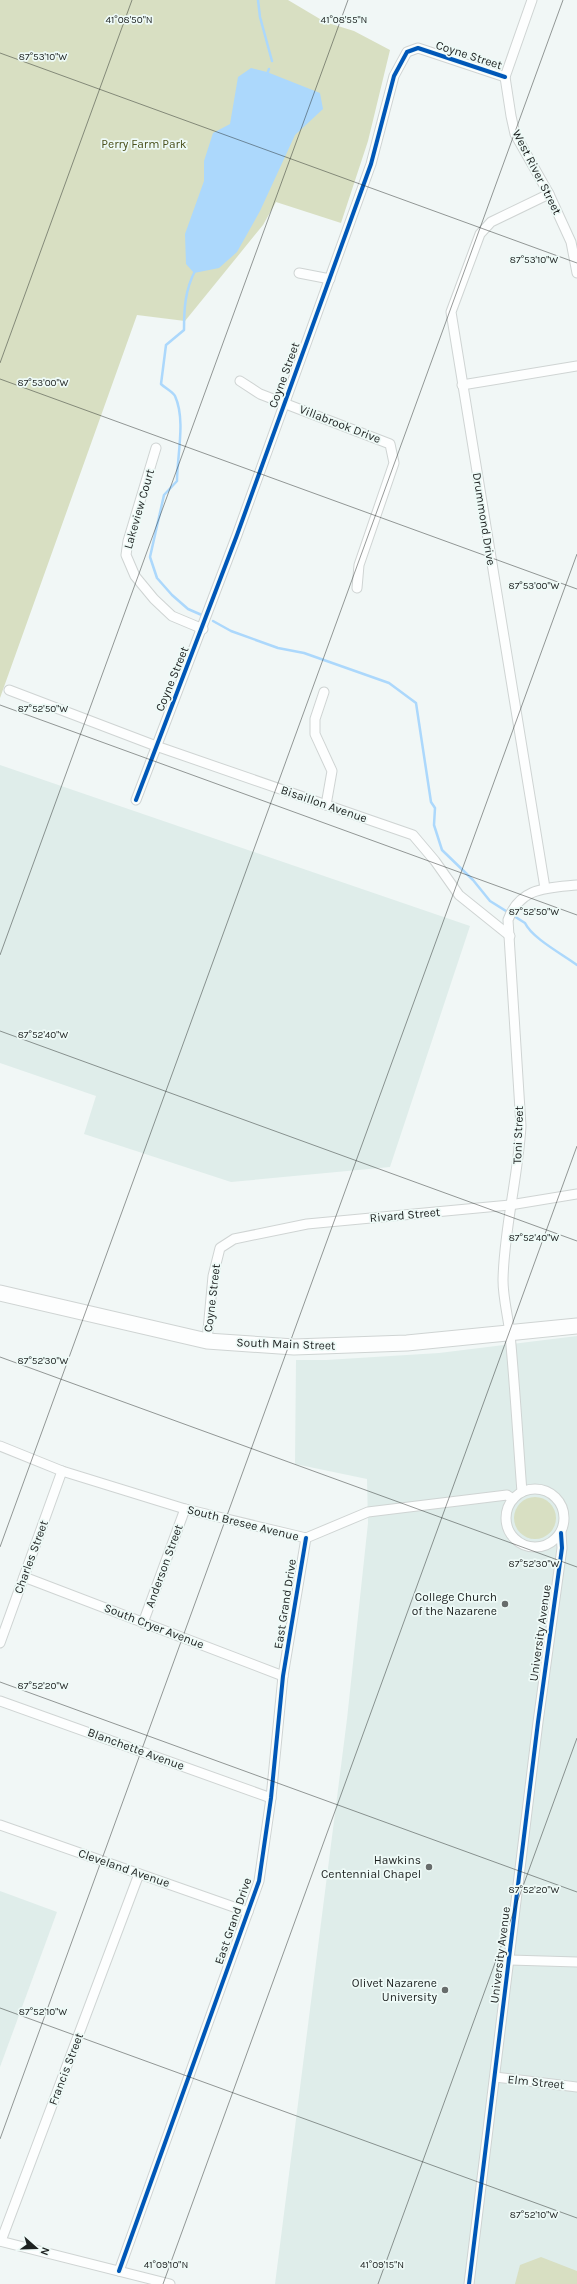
<svg xmlns="http://www.w3.org/2000/svg" width="577" height="2284" font-family="Karla,sans-serif">
<style>
.built{fill:#dfedea}
.green{fill:#d8dfc2}
.water{fill:#acd8fc}
.lines{fill:none;stroke-linecap:round;stroke-linejoin:round}
.stream{stroke:#acd8fc;stroke-width:2.5}
.minor-casing{stroke:#cfd4d3;stroke-width:11}
.primary-casing{stroke:#cfd4d3;stroke-width:17}
.minor{stroke:#fdfefe;stroke-width:9}
.primary{stroke:#fdfefe;stroke-width:15}
.cycleway-casing{stroke:#eefaf7;stroke-width:6}
.cycleway{stroke:#0057b8;stroke-width:4}
.ticks{fill:none;stroke:#1d2120;stroke-width:1;stroke-opacity:0.45}
.poi-dot{fill:#676c6b;stroke:#eefaf7;stroke-width:1.5}
.labels{text-anchor:middle;stroke-width:3.5;stroke-linejoin:round;paint-order:stroke}
.street-label{font-size:12px;fill:#1d2120;stroke:#eefaf7}
.park-label{font-size:12px;fill:#4b511c;stroke:#eefaf7}
.poi-label{font-size:12px;fill:#1d2120;stroke:#eefaf7;text-anchor:end}
.ticks-label{font-size:10px;text-anchor:middle;fill:#1d2120;stroke:#eefaf7;stroke-width:3.5;stroke-linejoin:round;paint-order:stroke}
</style>
<rect width="100%" height="100%" fill="#f1f7f6"/>
<!-- built -->
<g class="built">
<path d="M0,765L470,926L390,1167L231,1182L84,1134L96,1096L0,1063Z"/>
<path d="M577,1336V2284H275L347,1719L368,1523L367,1479L295,1464L296,1360H326L439,1353Z"/>
<path d="M0,1891L57,1912L0,2067Z"/>
</g>
<!-- green -->
<g class="green">
<path d="M0,0H288L325,22L354,31L390,50L368,141L341,223L276,202L263,225L185,321L137,315L0,698Z"/>
<circle cx="535" cy="1518" r="21"/>
<path d="M541,2257L577,2271V2284H515L520,2265Z"/>
</g>
<!-- water -->
<path class="water" d="M251,68L267,72L320,93L323,109L295,135L260,211L237,252L219,268L194,273L186,264L185,234L204,181V161L213,133L230,124L238,77Z"/>
<g class="lines">
<!-- stream -->
<g class="stream">
<path d="M258,0L260,17L272,61"/>
<path d="M267,74L269,69"/>
<path d="M195,271C185,290 184,309 184,330L166,345L161,384C165,388 173,392 175,396C186,420 177,456 177,481L164,495L150,557L157,578L172,595L188,609L204,616"/>
<path d="M213,621L231,631L278,648L304,653L389,683L416,703L431,802L435,808L434,825L442,850L473,880L490,901L525,923C532,938 562,954 577,965"/>
</g>
<!-- minor casing -->
<g class="minor-casing">
<g id="minor">
<path d="M532,0L505,77L511,116L515,134L549,194L571,242L577,273"/>
<path d="M299,273L330,279"/>
<path d="M240,381L260,394L390,444L394,463L359,565L357,588"/>
<path d="M462,385L577,366"/>
<path d="M156,448L128,541L126,555L135,576L154,599L172,616L203,629"/>
<path d="M9,690L156,746L413,835L435,861L459,895L510,936"/>
<path d="M324,692L315,719V734L332,771L326,805"/>
<path d="M136,800L237,535L371,164L394,76L407,52L418,48L505,77"/>
<path d="M545,888L451,312L480,234L491,222L549,194"/>
<path d="M207,1341L213,1276L220,1248L234,1239L307,1224L510,1205L577,1194"/>
<path d="M0,1446L62,1471L185,1509L306,1538L368,1512L507,1495L513,1499"/>
<circle cx="535" cy="1518" r="29"/>
<path d="M522,1492C518,1440 515,1387 510,1334C508,1316 503,1298 503,1280C504,1228 518,1178 521,1126L508,920C520,887 547,888 577,885"/>
<path d="M24,1577L283,1676"/>
<path d="M143,1623L185,1509"/>
<path d="M0,1643L62,1471"/>
<path d="M0,1701L271,1798"/>
<path d="M0,1825L248,1912"/>
<path d="M510,1960L577,1962"/>
<path d="M495,2077L577,2087"/>
<path d="M0,2241L170,2284"/>
<path d="M1,2241L139,1874"/>
<path d="M119,2271L259,1881L271,1798L283,1676L306,1538"/>
<path d="M469,2284L538,1722L562,1548L561,1533"/>
</g>
</g>
<!-- primary casing -->
<g class="primary-casing">
<path id="primary" d="M0,1293L207,1341L294,1347L407,1343L577,1326"/>
</g>
<!-- minor -->
<use href="#minor" class="minor"/>
<!-- primary -->
<use href="#primary" class="primary"/>
<!-- cycleway casing -->
<g class="cycleway-casing">
<g id="cycleway">
<path d="M136,800L237,535L371,164L394,76L407,52L418,48L505,77"/>
<path d="M119,2271L259,1881L271,1798L283,1676L306,1538"/>
<path d="M469,2284L538,1722L562,1548L561,1533"/>
</g>
</g>
<!-- cycleway -->
<use href="#cycleway" class="cycleway"/>
</g>
<!-- ticks -->
<path class="ticks" d="M0,53L577,263M0,363L132,0M0,379L577,589M0,705L577,915M0,955L348,0M0,1031L577,1241M0,1357L577,1567M0,1547L563,0M0,1682L577,1892M0,2008L577,2218M0,2139L577,554M163,2284L577,1146M378,2284L577,1738"/>
<!-- markers -->
<g class="poi-dot">
<circle cx="505" cy="1604" r="4"/>
<circle cx="429" cy="1867" r="4"/>
<circle cx="445" cy="1990" r="4"/>
</g>
<g class="labels">
<!-- street labels -->
<g class="street-label">
<text transform="translate(469 55) rotate(18)" y="4">Coyne Street</text>
<text transform="translate(537 172) rotate(63)" y="4">West River Street</text>
<text transform="translate(284 375) rotate(-70)" y="4">Coyne Street</text>
<text transform="translate(340 424) rotate(21)" y="4">Villabrook Drive</text>
<text transform="translate(139 509) rotate(-74)" y="4">Lakeview Court</text>
<text transform="translate(484 519) rotate(81)" y="4">Drummond Drive</text>
<text transform="translate(172 679) rotate(-68)" y="4">Coyne Street</text>
<text transform="translate(324 804) rotate(19)" y="4">Bisaillon Avenue</text>
<text transform="translate(518 1135) rotate(-88)" y="4">Toni Street</text>
<text transform="translate(405 1215) rotate(-5)" y="4">Rivard Street</text>
<text transform="translate(212 1298) rotate(-83)" y="4">Coyne Street</text>
<text transform="translate(286 1344) rotate(2)" y="4">South Main Street</text>
<text transform="translate(243 1523) rotate(14)" y="4">South Bresee Avenue</text>
<text transform="translate(31 1557) rotate(-70)" y="4">Charles Street</text>
<text transform="translate(164 1566) rotate(-70)" y="4">Anderson Street</text>
<text transform="translate(285 1604) rotate(-81)" y="4">East Grand Drive</text>
<text transform="translate(154 1626) rotate(21)" y="4">South Cryer Avenue</text>
<text transform="translate(540 1633) rotate(-82)" y="4">University Avenue</text>
<text transform="translate(136 1749) rotate(20)" y="4">Blanchette Avenue</text>
<text transform="translate(124 1868) rotate(19)" y="4">Cleveland Avenue</text>
<text transform="translate(233 1921) rotate(-71)" y="4">East Grand Drive</text>
<text transform="translate(500 1955) rotate(-83)" y="4">University Avenue</text>
<text transform="translate(66 2069) rotate(-69)" y="4">Francis Street</text>
<text transform="translate(536 2082) rotate(6)" y="4">Elm Street</text>
</g>
<!-- park labels -->
<g class="park-label">
<text x="144" y="148">Perry Farm Park</text>
</g>
<!-- poi labels -->
<g class="poi-label">
<text x="497" y="1601">College Church<tspan x="497" dy="14">of the Nazarene</tspan></text>
<text x="421" y="1864">Hawkins<tspan x="421" dy="14">Centennial Chapel</tspan></text>
<text x="437" y="1987">Olivet Nazarene<tspan x="437" dy="14">University</tspan></text>
</g>
</g>
<g class="ticks-label">
<text x="129" y="23">41°08'50"N</text>
<text x="344" y="23">41°08'55"N</text>
<text x="43" y="60">87°53'10"W</text>
<text x="534" y="263">87°53'10"W</text>
<text x="43" y="386">87°53'00"W</text>
<text x="534" y="589">87°53'00"W</text>
<text x="43" y="712">87°52'50"W</text>
<text x="534" y="915">87°52'50"W</text>
<text x="43" y="1038">87°52'40"W</text>
<text x="534" y="1241">87°52'40"W</text>
<text x="43" y="1364">87°52'30"W</text>
<text x="534" y="1567">87°52'30"W</text>
<text x="43" y="1689">87°52'20"W</text>
<text x="534" y="1893">87°52'20"W</text>
<text x="43" y="2015">87°52'10"W</text>
<text x="534" y="2218">87°52'10"W</text>
<text x="166" y="2268">41°09'10"N</text>
<text x="382" y="2268">41°09'15"N</text>
</g>
<!-- north arrow -->
<g transform="translate(36 2248) rotate(110)" stroke="#eefaf7" stroke-width="3" paint-order="stroke">
<path d="M0-3L7 15L0 10L-7 15Z" fill="#1d2120"/>
<text y="-6" font-size="11" font-weight="bold" text-anchor="middle" fill="#1d2120">N</text>
</g>
</svg>
